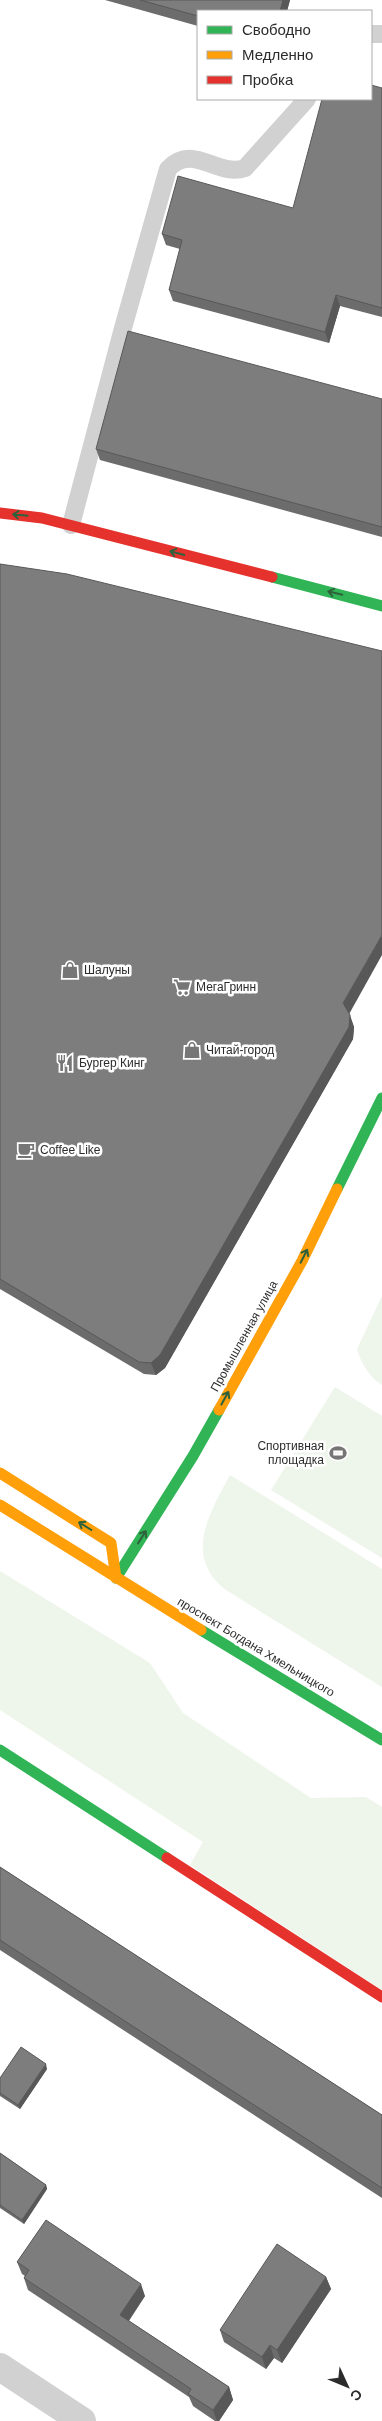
<svg xmlns="http://www.w3.org/2000/svg" width="382" height="2421" font-family="Helvetica,sans-serif">
<style>
.green{fill:#eef5ea}
.lines{fill:none;stroke-linecap:round;stroke-linejoin:round}
.lane{stroke:#d1d1d1;stroke-width:18}
.street{stroke:#d1d1d1;stroke-width:28}
.fast{stroke:#30b455;stroke-width:11}
.slow{stroke:#ff9f0a;stroke-width:11}
.jam{stroke:#e5322d;stroke-width:11}
.wall{fill:#6c6c6c}
.shaded-wall{fill:#585858}
.building{fill:#7d7d7d;stroke:#585858}
.oneway{stroke:#2e623c}
.labels{text-anchor:middle;stroke-width:5;stroke-linejoin:round;paint-order:stroke}
.poi-label{font-size:12px;fill:#2c2c2c;stroke:#fff;text-anchor:start}
.street-label{font-size:12px;fill:#2c2c2c;stroke:#fff}
</style>
<rect width="100%" height="100%" fill="#fff"/>
<!-- green -->
<g class="green">
<path d="M382,1296V1385C369,1377 361,1363 357,1349Z"/>
<path d="M335,1387L382,1416V1558L271,1490Z"/>
<path d="M230,1475L382,1569V1687L226,1590C183,1557 209,1514 230,1475Z"/>
<path d="M0,1571L150,1663L183,1713L311,1798L366,1797L382,1807V1990L190,1865L203,1842L0,1710Z"/>
</g>
<g class="lines">
<!-- lane -->
<g class="lane">
<path d="M371,34H382"/>
<path d="M71,525L123,328L168,169C193,142 218,178 245,168L307,99"/>
</g>
<!-- street -->
<path class="street" d="M0,2367L82,2421"/>
<!-- fast -->
<g class="fast">
<path d="M272,577L382,606"/>
<path d="M337,1189L382,1098"/>
<path d="M116,1578L193,1456L219,1410"/>
<path d="M201,1630L382,1740"/>
<path d="M0,1750L167,1858"/>
</g>
<!-- slow -->
<g class="slow">
<path d="M219,1410L302,1261L337,1189"/>
<path d="M0,1473L111,1543L116,1578"/>
<path d="M0,1505L201,1630"/>
</g>
<!-- jam -->
<g class="jam">
<path d="M0,513L42,518L272,577"/>
<path d="M167,1858L382,1997"/>
</g>
</g>
<!-- wall -->
<g class="wall">
<path d="M105,0H290L287,11H198V26Z"/>
<path d="M382,88V317L340,306L329,343L173,301L169,290L180,249L166,245L162,234L293,208Z"/>
<path d="M382,399V537L100,460L96,449Z"/>
<path d="M0,564L349,1014L354,1027L353,1039L165,1368L156,1375L144,1374L0,1289Z"/>
<path d="M0,1867L382,2115V2198L0,1950Z"/>
<path d="M47,2069L20,2109L0,2096V2078Z"/>
<path d="M0,2153L46,2185L47,2189L24,2224L0,2208Z"/>
<path d="M17,2262L145,2296L129,2321L229,2387L233,2400L219,2421H215L193,2406L189,2397L28,2290L24,2278L25,2276L22,2274Z"/>
<path d="M326,2277L331,2289L282,2363L274,2358L266,2369L224,2342L220,2330Z"/>
</g>
<!-- shaded-wall -->
<g class="shaded-wall">
<path d="M283,0H290L287,11H280Z"/>
<path d="M336,295L340,306L329,343L325,332Z"/>
<path d="M382,935V955L348,1016L343,1003Z"/>
<path d="M350,1015L354,1027L353,1039L165,1368L156,1375L151,1363Z"/>
<path d="M46,2064L47,2069L20,2109L18,2105Z"/>
<path d="M46,2185L47,2189L24,2224L22,2220Z"/>
<path d="M326,2277L331,2289L282,2363L277,2350Z"/>
<path d="M141,2284L145,2296L124,2327L120,2315Z"/>
<path d="M270,2345L274,2358L266,2369L262,2357Z"/>
<path d="M229,2387L233,2400L219,2421H217L213,2410Z"/>
</g>
<!-- building -->
<g class="building">
<path d="M140,0H283L280,11H198V16Z"/>
<path d="M371,85L382,88V308L336,295L325,332L169,290L182,240L162,234L178,176L293,208L322,99H371Z"/>
<path d="M128,331L382,399V527L96,449Z"/>
<path d="M0,564L67,574L382,651V935L343,1003L350,1015L349,1027L160,1355L151,1363L139,1362L0,1279Z"/>
<path d="M0,1867L382,2115V2188L0,1940Z"/>
<path d="M21,2047L46,2064L18,2105L0,2093V2078Z"/>
<path d="M0,2153L46,2185L22,2220L0,2205Z"/>
<path d="M46,2220L141,2284L120,2315L229,2387L213,2410L188,2394L191,2389L24,2278L29,2270L17,2262Z"/>
<path d="M277,2244L326,2277L277,2350L270,2345L262,2357L220,2330Z"/>
</g>
<!-- one-way arrows -->
<defs><path id="oneway-shaft" d="M-6 0H5M1.5-3L5.5 0L1.5 3" fill="none" stroke-width="1.6" stroke-linecap="round" stroke-linejoin="round" transform="scale(1.25)"/></defs>
<g class="oneway">
<use href="#oneway-shaft" transform="translate(20 515) rotate(-174)"/>
<use href="#oneway-shaft" transform="translate(177 553) rotate(-165)"/>
<use href="#oneway-shaft" transform="translate(335 593) rotate(-166)"/>
<use href="#oneway-shaft" transform="translate(304 1256) rotate(-63)"/>
<use href="#oneway-shaft" transform="translate(225 1398) rotate(-61)"/>
<use href="#oneway-shaft" transform="translate(85 1526) rotate(-148)"/>
<use href="#oneway-shaft" transform="translate(142 1537) rotate(-58)"/>
</g>
<!-- icons -->
<defs>
<g id="shop-bare" transform="scale(1.35)"><path d="M-5-2.5h2.3a2.7 3.5 0 0 1 5.4 0H5L5.5 6h-11ZM-1.5-2.5h3a1.5 2.3 0 0 0-3 0Z" fill="#767676" stroke="#fff" stroke-width="2.5" paint-order="stroke"/></g>
<g id="supermarket-bare" transform="scale(1.35)"><path d="M-6-5.5h2.5l.6 2H6L4.5 2H-2.5L-4.4-4H-6ZM-1.5 3.2a1.3 1.3 0 1 0 .1 0ZM3 3.2a1.3 1.3 0 1 0 .1 0Z" fill="#767676" stroke="#fff" stroke-width="2.5" paint-order="stroke"/></g>
<g id="restaurant-bare" transform="scale(1.35)"><path d="M-5-6h1v4h1v-4h1v4h1v-4h1v5L-1.5 .5V6h-2V.5L-5-1ZM5-6V6H3V1.5H1.5Q1.5-4 5-6Z" fill="#767676" stroke="#fff" stroke-width="2.5" paint-order="stroke"/></g>
<g id="cafe-bare" transform="scale(1.35)"><path d="M-5.5-4.5H6V0H3Q3 3.5 0 3.5H-2.5Q-5.5 3.5-5.5 0ZM3-3.2v2h1.7v-2ZM-6 4.5H4V6H-6Z" fill="#767676" stroke="#fff" stroke-width="2.5" paint-order="stroke"/></g>
<g id="stadium-bare" transform="scale(1.35)"><path d="M0-5a6.5 5 0 1 0 0 10a6.5 5 0 1 0 0-10ZM-3.5-1.8h7v3.6h-7Z" fill="#767676" stroke="#fff" stroke-width="2.5" paint-order="stroke"/></g>
</defs>
<g fill-rule="evenodd">
<use href="#shop-bare" x="70" y="970"/>
<use href="#supermarket-bare" x="182" y="987"/>
<use href="#shop-bare" x="192" y="1050"/>
<use href="#restaurant-bare" x="65" y="1063"/>
<use href="#cafe-bare" x="26" y="1150"/>
<use href="#stadium-bare" x="338" y="1453"/>
</g>
<g class="labels">
<!-- poi labels -->
<g class="poi-label">
<text x="84" y="974">Шалуны</text>
<text x="196" y="991">МегаГринн</text>
<text x="206" y="1054">Читай-город</text>
<text x="79" y="1067">Бургер Кинг</text>
<text x="40" y="1154">Coffee Like</text>
<text x="324" y="1450" text-anchor="end">Спортивная<tspan x="324" dy="14">площадка</tspan></text>
</g>
<!-- street labels -->
<g class="street-label">
<text transform="translate(244 1336) rotate(-61)" y="4">Промышленная улица</text>
<text transform="translate(256 1647) rotate(31)" y="4">проспект Богдана Хмельницкого</text>
</g>
</g>
<!-- legend -->
<rect x="197" y="10" width="175" height="90" fill="#ffffff" stroke="#ababab"/>
<rect x="207" y="26" width="25" height="8" fill="#30b455" stroke="#ababab"/>
<text x="242" y="35" font-size="15" fill="#2c2c2c">Свободно</text>
<rect x="207" y="51" width="25" height="8" fill="#ff9f0a" stroke="#ababab"/>
<text x="242" y="60" font-size="15" fill="#2c2c2c">Медленно</text>
<rect x="207" y="76" width="25" height="8" fill="#e5322d" stroke="#ababab"/>
<text x="242" y="85" font-size="15" fill="#2c2c2c">Пробка</text>
<!-- north arrow -->
<g transform="translate(347 2386) rotate(134)" stroke="#ffffff" stroke-width="4" paint-order="stroke">
<path d="M0-4L9 19L0 12L-9 19Z" fill="#2c2c2c"/>
<text y="-8" font-size="14" font-weight="bold" text-anchor="middle" fill="#2c2c2c">С</text>
</g>
</svg>
